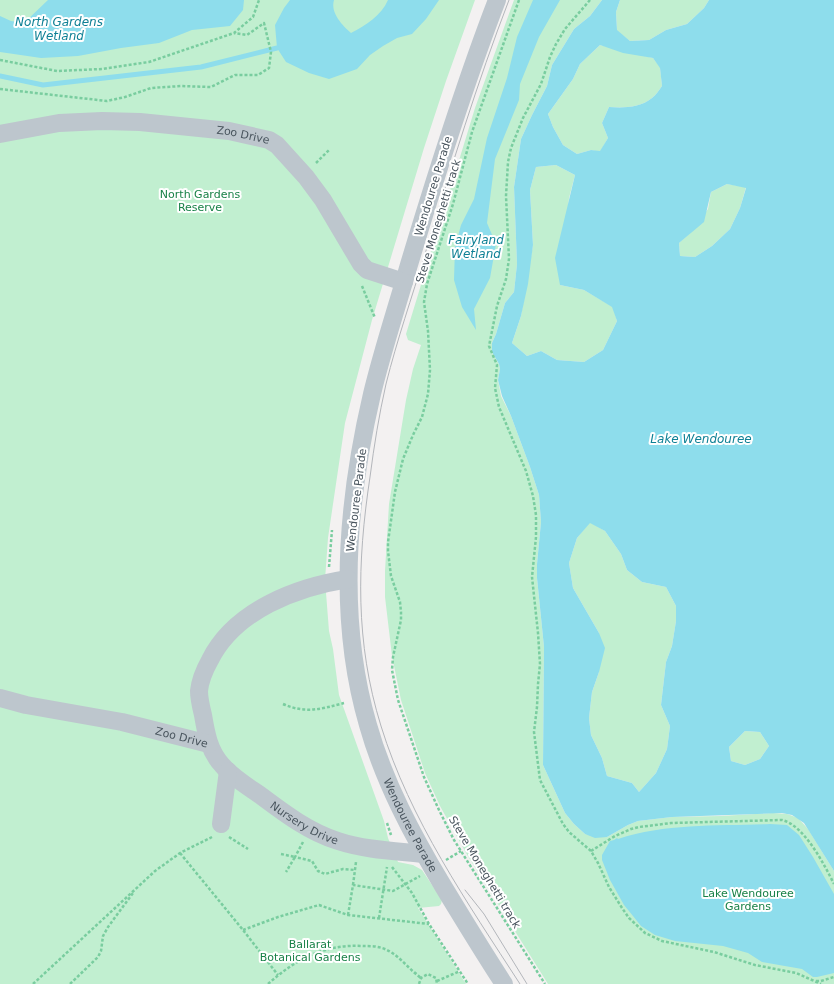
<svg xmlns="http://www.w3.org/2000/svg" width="834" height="984" font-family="'DejaVu Sans',sans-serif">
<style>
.green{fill:#c1efd0}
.water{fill:#8eddec;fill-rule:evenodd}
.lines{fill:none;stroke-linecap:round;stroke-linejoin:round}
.stream{stroke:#8eddec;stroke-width:5}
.path{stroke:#79cd9f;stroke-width:2.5;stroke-dasharray:3 2;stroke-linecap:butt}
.minor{stroke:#bdc6cd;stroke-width:18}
.tram{stroke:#b3b6bb;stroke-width:1}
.labels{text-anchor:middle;stroke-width:4;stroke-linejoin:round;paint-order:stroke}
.street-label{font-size:11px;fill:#49555e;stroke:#fff}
.park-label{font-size:11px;fill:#188147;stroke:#fff}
.water-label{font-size:12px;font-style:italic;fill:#0e8095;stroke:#fff}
</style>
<rect width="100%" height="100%" fill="#f3f1f1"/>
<!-- green -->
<g class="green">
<path d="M0,0H475L446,81L424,148L372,320L345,423L328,538L325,580L329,631L333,649L339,695L384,821L388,838L398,862L413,865L422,870L442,900L441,904L439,906L418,908L466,984H0Z"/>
<path d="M514,0H602L590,16L574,29L552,65L547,86L532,115L521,139L514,187L517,264L514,292L505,303L496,334L492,343V352L499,364L500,369L498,380L501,396L511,416L530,467L539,495L541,522L537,564V578L544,647L543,765L565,813L574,824L585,834L607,837L628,825L638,821L672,817L721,816L773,813L787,814L798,818L808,829L834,871V984H548L466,853L440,806L425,773L401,700L392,656L385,597V571L389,504L406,400L413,369L421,345L408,340L406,334L475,108Z"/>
<path d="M620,0H709L704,8L687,24L666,30L649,40L630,41L617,31L616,12Z"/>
<path d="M600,45L653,58L660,67L662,86C659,90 656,95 652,98C640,108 623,108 609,107L602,123L608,138L600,152L591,150L577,154L563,145L553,127L548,114L573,79L580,64Z"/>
<path d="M556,165L575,175L569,198L560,285L584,290L613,307L617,321L603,350L584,362L557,360L541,351L527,356L512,343L521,316L533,245L530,190L536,167Z"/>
<path d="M727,184L746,187L740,208L730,229L712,246L695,257L680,256L679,243L689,234L708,209L711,192Z"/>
<path d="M590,522L605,531L621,554L627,570L642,582L666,587L676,606V621L672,646L666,662L661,705L670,726L667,749L656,773L639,792L632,783L607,776L602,758L591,735L589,718L592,692L599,672V633L573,588L569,563L577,538Z"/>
<path d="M745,731L760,732L769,746L760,759L745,765L731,761L729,747Z"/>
</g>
<!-- water -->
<g class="water">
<path d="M48,0H244L243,10L230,26L192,30L159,43L121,48L78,56L41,58L0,52V16L11,21L24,23Z"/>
<path d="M290,0H334C330,13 343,26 351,33C366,25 381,16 388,0H439L426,19L412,34L397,38L383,46L370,55L357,69L329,79L309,73L286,62L277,48L275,25L284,8Z"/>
<path d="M533,0H560L539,37L520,84L519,100L495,159L487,223L496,244L490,278L474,309L476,330L462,307L454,280L455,247L461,225L474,199L487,138L507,78L517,37Z"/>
<path d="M602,0H620L616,12L617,30L630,41L649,40L666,30L687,24L704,8L709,0H834V871L804,823L792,815L782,813L672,817L638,821L628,825L607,837L595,838L585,834L574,824L565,813L543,765L544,647L537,578V564L541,522L539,495L530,467L511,416L502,396L498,380L500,369L499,364L492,352V343L496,334L505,303L514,292L517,264L514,187L521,139L532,115L547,86L552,65L574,29L590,16ZM600,45L623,53L653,58L660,68L662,86C659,90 656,95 652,98C640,108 623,108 609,107L602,123L608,138L600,151L591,150L577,154L563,145L553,127L548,114L573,79L580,64ZM556,165L575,175L555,258L560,285L584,290L612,307L617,321L603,350L584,362L557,360L541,351L527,356L512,343L521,316L528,284L533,245L530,190L536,167ZM727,184L746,188L740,208L730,229L712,246L695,257L680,256L679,243L704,222L711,192ZM590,523L605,531L621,554L627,570L642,582L666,587L676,606V621L672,646L666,662L661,705L670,726L667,749L656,773L639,792L632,783L607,776L602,758L591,735L589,718L592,692L599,672L605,648L599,633L573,588L569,563L577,538ZM745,731L760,732L769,746L760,759L745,765L731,761L729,747Z"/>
<path d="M770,824L787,825L799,835L813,857L834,894V973L817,977H813L802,969L762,962L748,953L723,946L675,941L655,935L641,926L633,916L624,905L610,880L602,860V855L610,841L614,840L617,838L618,839C666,823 719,826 770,824Z"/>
</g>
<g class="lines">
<!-- stream -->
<path class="stream" d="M0,76L43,85L201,67L277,48"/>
<!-- path -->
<g class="path">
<path d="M519,0L472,132L453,204L427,284L424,302L428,331L430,370L428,394L422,417L413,435L403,459L395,492L388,542V551L391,576L400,602L401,612V620L393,657L392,670L398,700L424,777L439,810L454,840L545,984"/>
<path d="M590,0L565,29L556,44L550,57L541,84L523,118L511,148L508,162L506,196L509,259L506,279L497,306L489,346L497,365L495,388L499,407L526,471L533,496L536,515V537L532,577L538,633L540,664L538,684L537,707L534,732L540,780L563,824L569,832L591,851L598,863L609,887L622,908L629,918L645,933L662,941L714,952L755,965L796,973L821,984"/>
<path d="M0,60L57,71L102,69L149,62L234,33L253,17L259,0"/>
<path d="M0,89L107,101L125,97L151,88L181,86L211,87L235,75H258L269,68L271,52L264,23L247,35L234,33"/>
<path d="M316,163L330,149"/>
<path d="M362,286L375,318"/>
<path d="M329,567L332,530"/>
<path d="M283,704C306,714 321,709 344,703"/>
<path d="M387,823L391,835"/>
<path d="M229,837L248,849"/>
<path d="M303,842L295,857L312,861L318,871L325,874L343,869L355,870"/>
<path d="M591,851L615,836L631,829L639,827L671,823L782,820C804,825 824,864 834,884"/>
<path d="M180,853L243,930L278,975"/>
<path d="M281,854L295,857L286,872"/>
<path d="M446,860L461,851"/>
<path d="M392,867L412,893L429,924L468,984"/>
<path d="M353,885L356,862"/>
<path d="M348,915L353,885L393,891L420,876"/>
<path d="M379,918L387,867"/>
<path d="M243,930L278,917L319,905L348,915L429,924"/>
<path d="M437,981L460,971"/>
<path d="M816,981H821L834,977"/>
<path d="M33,984L155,871L180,853L212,837"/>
<path d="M70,984L98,957L101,951L103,936L108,927L133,893"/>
<path d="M268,984C296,959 324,944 363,946C369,946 376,946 382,948C398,953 407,968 421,978L413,971"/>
<path d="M419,984L421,978L428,974L436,978L437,984"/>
</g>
<!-- minor -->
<g class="minor">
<path id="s1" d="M497,0C463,88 435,178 408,268C396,310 382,352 372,394C347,501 337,619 368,725C384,782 413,836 443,886C463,919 483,952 504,984"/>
<path id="s2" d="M0,134L59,123L102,121L140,122L229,131L269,140L277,145L306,177L323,200L361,264L367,270L404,282"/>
<path id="s3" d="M348,579C297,587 235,610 210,660C205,669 200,680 199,691C199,699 201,707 203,715C206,733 209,751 222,765C232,777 247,786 260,795C284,813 309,832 338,841C365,850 396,851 424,854"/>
<path id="s4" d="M0,698L26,705L122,722L209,744"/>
<path d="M221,824L228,771"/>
</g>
<!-- tram -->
<g class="tram">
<path d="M509,0C477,83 451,168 425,254C412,297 397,340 386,384C379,415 374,446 370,477C357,563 355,642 381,726C410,820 467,902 520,984"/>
<path d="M465,890L484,914L527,984"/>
</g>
</g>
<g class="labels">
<!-- street labels -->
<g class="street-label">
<text dy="4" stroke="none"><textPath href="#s2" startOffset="245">Zoo Drive</textPath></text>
<text transform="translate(433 186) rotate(-73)" y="4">Wendouree Parade</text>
<text transform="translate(438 221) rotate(-73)" y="4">Steve Moneghetti track</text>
<text transform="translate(356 500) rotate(-83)" y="4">Wendouree Parade</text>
<text dy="4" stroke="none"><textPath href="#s4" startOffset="186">Zoo Drive</textPath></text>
<text dy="4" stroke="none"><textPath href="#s3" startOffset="379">Nursery Drive</textPath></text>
<text dy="4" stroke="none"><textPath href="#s1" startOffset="857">Wendouree Parade</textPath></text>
<text transform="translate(485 872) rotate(59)" y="4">Steve Moneghetti track</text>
</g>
<!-- park labels -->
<g class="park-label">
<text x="200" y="198">North Gardens<tspan x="200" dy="13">Reserve</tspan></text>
<text x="748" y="897">Lake Wendouree<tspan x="748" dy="13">Gardens</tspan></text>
<text x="310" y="948">Ballarat<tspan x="310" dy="13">Botanical Gardens</tspan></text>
</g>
<!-- water labels -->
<g class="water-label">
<text x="59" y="26">North Gardens<tspan x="59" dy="14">Wetland</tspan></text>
<text x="476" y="244">Fairyland<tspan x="476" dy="14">Wetland</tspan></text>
<text x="701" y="443">Lake Wendouree</text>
</g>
</g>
</svg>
